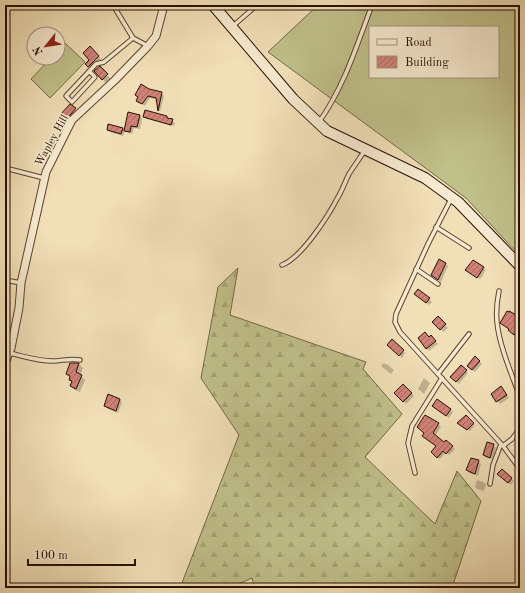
<svg xmlns="http://www.w3.org/2000/svg" width="525" height="593" font-family="'Old Standard TT',serif">
<style>
.grass{fill:#c0c08a;stroke:#746746;fill-rule:evenodd}
.forest{fill:url(#forest-firs);stroke:#746746}
.shadow{fill:#0003}
.building{fill:url(#building-hatch);stroke:#290e02}
.lines{fill:none;stroke-linecap:round;stroke-linejoin:round}
.lane-casing{stroke:#5b422f;stroke-width:5.5}
.street-casing{stroke:#5b422f;stroke-width:9}
.secondary-casing{stroke:#290e02;stroke-width:12}
.lane{stroke:#f6ead0;stroke-width:3.5}
.street{stroke:#f6ead0;stroke-width:7}
.secondary{stroke:#f6ead0;stroke-width:10}
.labels{text-anchor:middle;stroke-width:3.5;stroke-linejoin:round;paint-order:stroke}
.street-label{font-size:11px;fill:#290e02;stroke:#f6ead0}
</style>
<defs>
<pattern id="forest-firs" width="22" height="20" patternUnits="userSpaceOnUse"><rect width="22" height="20" fill="#c0c08a"/><path d="M5 1l3.5 6h-7zM16 11l3.5 6h-7z" fill="#a5a475"/></pattern>
<pattern id="building-hatch" width="6" height="6" patternUnits="userSpaceOnUse"><rect width="6" height="6" fill="#d18278"/><path d="M-1 1l2-2M0 6l6-6M5 7l2-2" fill="none" stroke="#aa6960"/></pattern>
</defs>
<rect width="100%" height="100%" fill="#f1dfb7"/>
<filter id="stains"><feTurbulence type="fractalNoise" baseFrequency=".005" numOctaves="4"/><feColorMatrix values="0 0 0 0 .2 0 0 0 0 .09 0 0 0 0 .02 0 0 0 .5 -.17"/></filter>
<radialGradient id="worn" r=".72"><stop offset=".6" stop-color="#630" stop-opacity="0"/><stop offset="1" stop-color="#630" stop-opacity=".3"/></radialGradient>
<!-- grass -->
<g class="grass">
<path d="M318,5H520V256L466,198L268,52ZM370,27H498V77H370Z"/>
<path d="M65,43L85,62L50,98L31,79L51,58H58V51Z"/>
</g>
<!-- forest -->
<path class="forest" d="M238,268L230,315L366,362L363,369L402,414L365,457L435,524L457,471L481,501L452,588H255L252,578L229,588H180L239,435L201,378L218,287Z"/>
<!-- shadow -->
<g class="shadow">
<path d="M90,47L101,59L92,69L87,64L91,60Z"/>
<path d="M100,68L111,79L107,84L95,71Z"/>
<path d="M149,90L162,93L164,96L160,112L159,110L157,99L150,98L145,106L140,103L139,98Z"/>
<path d="M70,105L79,112L70,123L61,115Z"/>
<path d="M129,114L140,116L142,119L140,129L134,128L132,134L128,133L125,130Z"/>
<path d="M144,116L167,117L175,123L174,126L147,119Z"/>
<path d="M122,128L125,131L123,136L110,132L108,130Z"/>
<path d="M446,264L448,266L441,282L434,277Z"/>
<path d="M483,268L486,270L480,279L467,270Z"/>
<path d="M418,291L432,302L429,305L418,296Z"/>
<path d="M438,318L448,328L443,332L434,322Z"/>
<path d="M520,318V333L517,336L510,330Z"/>
<path d="M429,338H433L438,344L429,351L427,348Z"/>
<path d="M392,341L405,353L402,358L388,345Z"/>
<path d="M475,358L482,364L475,372L468,366Z"/>
<path d="M384,363L386,365L387,364L394,370L391,374L381,366Z"/>
<path d="M71,364H79L83,368L80,375L85,380L80,392L75,390L71,386L72,382L70,380L71,378L67,374Z"/>
<path d="M466,371L468,373L459,384L452,377Z"/>
<path d="M424,378L430,383L424,394L418,389Z"/>
<path d="M403,385L414,396L406,404L395,393Z"/>
<path d="M503,389L509,398L500,404L492,394Z"/>
<path d="M120,399L122,402L118,413L108,409L105,406Z"/>
<path d="M436,409L450,410L453,412L449,418Z"/>
<path d="M466,416L475,425L470,431L461,425Z"/>
<path d="M438,424L441,427L435,436L444,443L446,441L455,449L449,455L446,452L440,459L434,455L437,446L426,438Z"/>
<path d="M493,445L496,448L492,459L487,458L484,455Z"/>
<path d="M478,461L481,464L478,476L469,473L467,470Z"/>
<path d="M502,470L514,481L511,485L499,474Z"/>
<path d="M477,480L483,482L486,484L484,491L477,489L475,487Z"/>
</g>
<!-- building -->
<g class="building">
<path d="M90,46L99,56L88,67L85,64L89,60L83,53Z"/>
<path d="M100,66L108,74L102,80L94,71Z"/>
<path d="M141,84L149,89L162,92L158,111L156,98L148,96L142,104L136,101L138,97L135,95Z"/>
<path d="M70,104L76,108L66,120L60,115Z"/>
<path d="M145,110L167,116V118L173,119L171,125L143,117Z"/>
<path d="M128,112L140,115L137,127L131,126L130,132L124,131Z"/>
<path d="M108,124L123,128L121,134L107,130Z"/>
<path d="M439,259L446,263L438,280L431,275Z"/>
<path d="M473,260L484,267L477,278L465,270Z"/>
<path d="M418,289L430,298L426,303L414,294Z"/>
<path d="M507,311L509,312V311L520,317V328L514,335L508,330L509,329L500,323Z"/>
<path d="M438,316L446,324L440,330L432,322Z"/>
<path d="M425,332L429,337L431,335L436,341L426,349L418,338Z"/>
<path d="M392,339L404,350L399,356L387,345Z"/>
<path d="M475,356L480,361L472,370L467,366Z"/>
<path d="M70,363H79L76,372L82,375L76,389L70,386L72,381L69,380L70,376L66,374Z"/>
<path d="M461,365L467,370L456,382L450,377Z"/>
<path d="M403,384L412,393L403,402L394,393Z"/>
<path d="M501,386L507,395L496,402L491,394Z"/>
<path d="M108,394L120,399L116,411L104,406Z"/>
<path d="M437,399L451,409L446,416L432,406Z"/>
<path d="M425,415L439,423L433,433L444,442L446,440L453,446L446,454L443,451L437,458L431,452L436,446L422,436L424,433L417,427Z"/>
<path d="M466,415L474,423L467,430L457,423Z"/>
<path d="M487,442L494,444L490,458L483,455Z"/>
<path d="M471,458L479,460L475,474L466,470Z"/>
<path d="M502,469L512,478L508,483L497,474Z"/>
</g>
<g class="lines">
<!-- lane casing -->
<g class="lane-casing">
<g id="lane">
<path d="M113,5L133,38L148,46"/>
<path d="M249,5L250,11"/>
<path d="M233,26L257,5"/>
<path d="M89,71L95,77L72,102L66,96L96,64L104,62L133,38"/>
<path d="M319,122C344,87 357,45 372,5"/>
<path d="M5,168L44,178"/>
<path d="M451,199L428,244L396,314L395,322L400,332L503,446L520,469"/>
<path d="M436,227L469,248"/>
<path d="M282,265C301,258 327,218 337,199C342,191 345,182 349,174C354,166 360,158 365,150"/>
<path d="M416,269L438,284"/>
<path d="M5,280L21,283"/>
<path d="M499,291C497,301 496,312 497,322C499,345 512,375 520,397"/>
<path d="M9,353C23,356 37,361 52,361C62,361 70,358 80,360"/>
<path d="M438,374L469,334"/>
<path d="M503,446L512,439L520,428"/>
<path d="M415,473L408,443L412,426L442,378"/>
<path d="M490,484L493,465L501,444"/>
</g>
</g>
<!-- street casing -->
<g class="street-casing">
<path id="street" d="M5,363L11,348L19,308L21,283L46,172L72,120L115,80L148,46L156,36L164,5"/>
</g>
<!-- secondary casing -->
<g class="secondary-casing">
<path id="secondary" d="M213,5L293,99L327,131L425,178L458,202L520,266"/>
</g>
<!-- lane -->
<use href="#lane" class="lane"/>
<!-- street -->
<use href="#street" class="street"/>
<!-- secondary -->
<use href="#secondary" class="secondary"/>
</g>
<g class="labels">
<!-- street labels -->
<g class="street-label">
<text transform="translate(51 140) rotate(-61)" y="4">Wapley Hill</text>
</g>
</g>
<!-- margin -->
<rect width="525" height="593" fill="none" stroke="#f1dfb7" stroke-width="20"/>
<rect x="6" y="6" width="513" height="581" fill="none" stroke="#290e02" stroke-width="2"/>
<rect x="10" y="10" width="505" height="573" fill="none" stroke="#290e02"/>
<!-- legend -->
<rect x="369" y="26" width="130" height="52" fill="#f6ead0" stroke="#a4927e"/>
<rect x="377" y="39" width="20" height="6" fill="#f6ead0" stroke="#a4927e"/>
<text x="405" y="46" font-size="12" fill="#290e02">Road</text>
<rect x="377" y="56" width="20" height="12" fill="url(#building-hatch)" stroke="#a4927e"/>
<text x="405" y="66" font-size="12" fill="#290e02">Building</text>
<!-- north arrow -->
<g transform="translate(46 46) rotate(240)"><circle r="19" fill="#f6ead0" stroke="#a4927e"/>
<path d="M0-3L7 15L0 10L-7 15Z" fill="#8f2418"/>
<text y="-6" font-size="11" font-weight="bold" text-anchor="middle" fill="#290e02">N</text>
</g>
<!-- scale -->
<path d="M28 559v6h107v-6" fill="none" stroke="#290e02" stroke-width="2"/>
<text x="34" y="559" font-size="12" fill="#290e02" stroke="#f6ead0" stroke-width="3" paint-order="stroke">100 m</text>
<rect width="100%" height="100%" filter="url(#stains)"/>
<rect width="100%" height="100%" fill="url(#worn)"/>
</svg>
